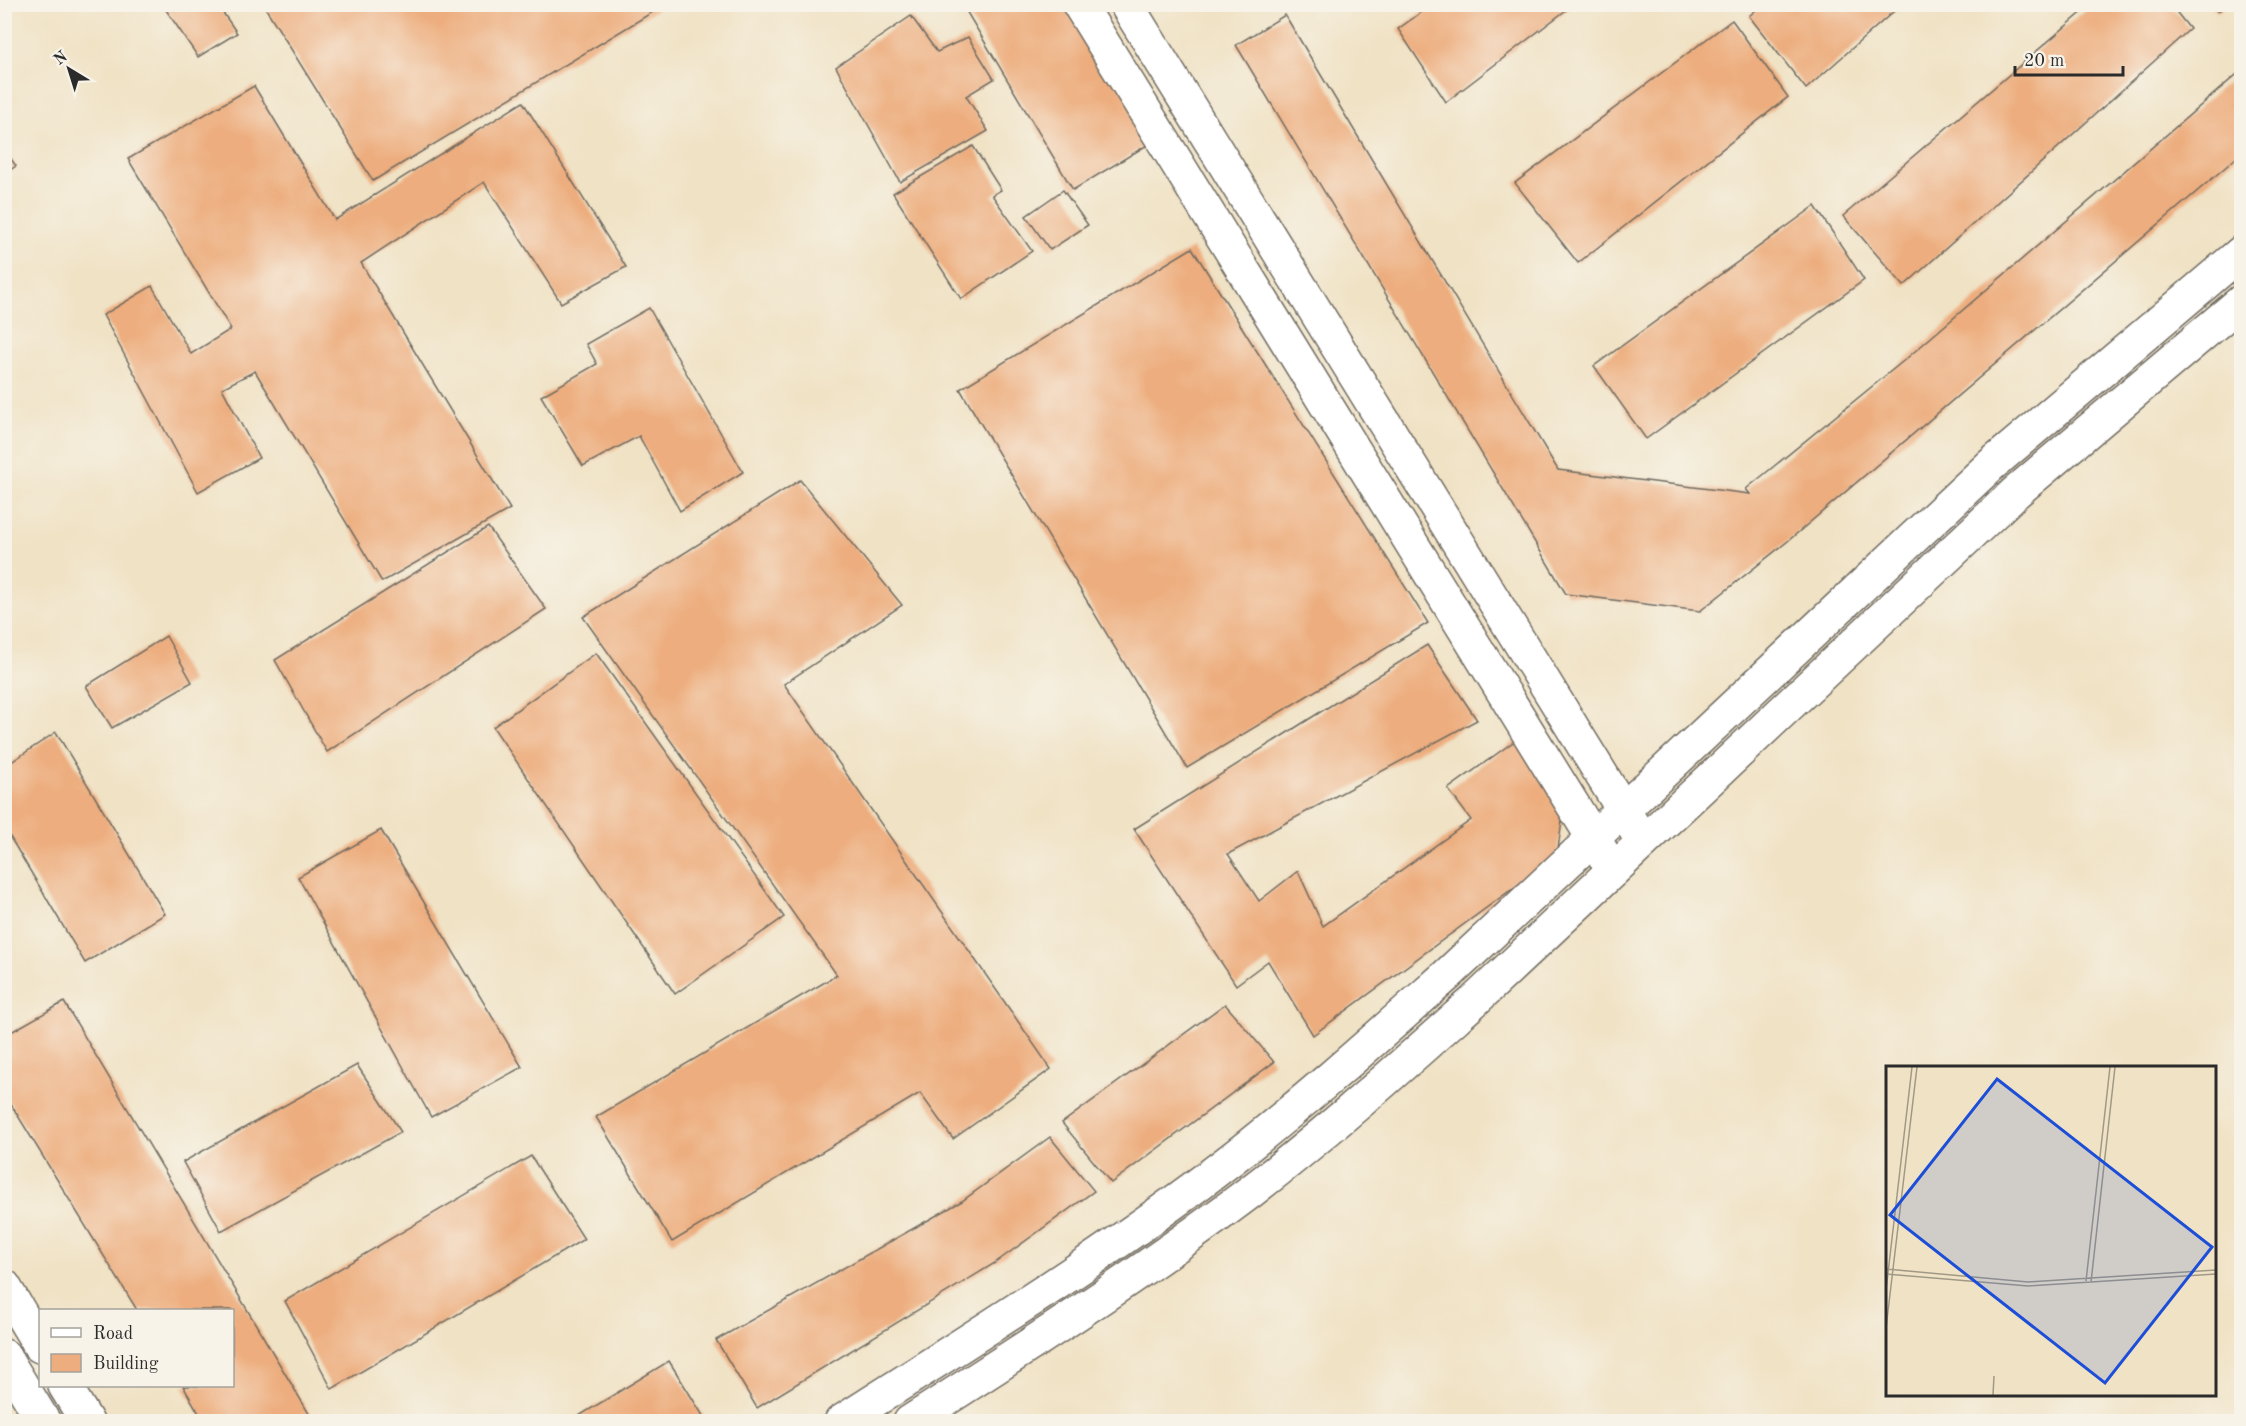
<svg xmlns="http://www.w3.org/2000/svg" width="2246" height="1426" font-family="'Old Standard TT',serif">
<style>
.building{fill:#edad7e}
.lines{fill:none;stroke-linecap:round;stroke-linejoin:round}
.minor-casing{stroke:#706b61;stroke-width:36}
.tertiary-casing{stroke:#706b61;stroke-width:36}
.minor{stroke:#fff;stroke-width:33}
.tertiary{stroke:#fff;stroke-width:33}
.inset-road{fill:none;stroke:#a19987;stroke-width:1.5}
.view{fill:#1d4ed8;fill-opacity:0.15;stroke:#1d4ed8;stroke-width:3}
.inset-edge{fill:none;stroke:#2b2b2b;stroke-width:3}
</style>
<rect width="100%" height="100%" fill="#f7f3e8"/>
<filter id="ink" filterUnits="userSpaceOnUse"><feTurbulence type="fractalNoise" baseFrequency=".0167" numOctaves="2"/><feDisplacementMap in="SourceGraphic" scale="12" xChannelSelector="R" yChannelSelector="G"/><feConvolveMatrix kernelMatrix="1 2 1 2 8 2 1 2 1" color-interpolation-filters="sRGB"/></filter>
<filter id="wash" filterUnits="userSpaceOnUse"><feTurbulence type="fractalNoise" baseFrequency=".008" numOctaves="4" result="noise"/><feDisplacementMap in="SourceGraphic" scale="24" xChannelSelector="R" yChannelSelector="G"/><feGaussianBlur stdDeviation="1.35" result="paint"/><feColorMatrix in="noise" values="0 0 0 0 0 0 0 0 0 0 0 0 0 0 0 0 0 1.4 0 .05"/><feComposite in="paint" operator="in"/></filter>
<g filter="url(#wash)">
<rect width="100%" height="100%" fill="#f0e2c5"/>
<g id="blocks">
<!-- building -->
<g class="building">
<path d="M162,4H217L237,33L198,57Z"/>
<path d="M263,4H666L373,181Z"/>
<path d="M962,4H1071L1154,141L1073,190Z"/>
<path d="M1433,4H1574L1446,102L1398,29Z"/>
<path d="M1763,4H1902L1806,89L1749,16Z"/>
<path d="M2092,4H2170L2190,29L1904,286L1843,216Z"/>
<path d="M2210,4H2226L2218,12Z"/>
<path d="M1285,15L1558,470L1750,494L1746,489L1907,358L2242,70V153L1788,541L1700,611L1566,594L1236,45Z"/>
<path d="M911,16L937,52L968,37L994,79L966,96L988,131L900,182L836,67Z"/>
<path d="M1732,20L1788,97L1578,263L1515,183Z"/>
<path d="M254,86L335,220L523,102L626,267L561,303L484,182L361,263L510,509L382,582L255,371L222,388L259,458L198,492L103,315L152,286L191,354L231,329L128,159Z"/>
<path d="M973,146L1001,190L992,195L1032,251L961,299L893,193Z"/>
<path d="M4,149L16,166L4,174Z"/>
<path d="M1063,190L1088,225L1050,250L1026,216Z"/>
<path d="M1815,206L1864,280L1646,439L1594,366Z"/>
<path d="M1192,248L1428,623L1187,768L960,389Z"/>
<path d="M649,308L743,472L680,511L639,436L583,466L541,396L597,364L586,344Z"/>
<path d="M800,480L902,605L784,684L1051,1069L953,1139L920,1093L672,1242L596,1117L837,975L583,617Z"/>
<path d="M488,527L546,609L327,752L275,660Z"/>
<path d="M166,636L192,682L112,728L86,686Z"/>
<path d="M1427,645L1477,720L1228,854L1259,901L1298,871L1323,926L1471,820L1448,789L1516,740L1564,805L1557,856L1313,1035L1268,961L1236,985L1134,829Z"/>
<path d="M596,653L784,917L675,994L493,727Z"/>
<path d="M56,732L165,914L85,963L4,827V767Z"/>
<path d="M381,830L522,1067L431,1117L298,877Z"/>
<path d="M64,1002L314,1422H204L183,1386H232V1310H137L4,1093V1036Z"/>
<path d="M1225,1004L1274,1062L1111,1183L1062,1123Z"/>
<path d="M357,1065L401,1132L221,1231L183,1162Z"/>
<path d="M1050,1137L1094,1191L995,1263L757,1408L716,1340L962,1201Z"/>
<path d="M531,1156L584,1239L332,1389L285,1301Z"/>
<path d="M669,1361L707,1422H569Z"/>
<path d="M4,1411L11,1422H4Z"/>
</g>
</g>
</g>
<g filter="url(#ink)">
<use href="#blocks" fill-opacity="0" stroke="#706b61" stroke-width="1.5"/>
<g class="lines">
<!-- minor casing -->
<g class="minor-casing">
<g id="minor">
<path d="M1079,4L1613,870"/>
<path d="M1126,4L1643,842"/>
</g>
</g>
<!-- tertiary casing -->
<g class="tertiary-casing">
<g id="tertiary">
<path d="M4,1286L40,1346"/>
<path d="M4,1356L44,1422"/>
<path d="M65,1386L87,1422"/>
<path d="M841,1422C972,1338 1106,1256 1229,1161C1304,1103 1375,1039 1446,976L1991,465L2242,252"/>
<path d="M910,1422C1026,1348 1141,1274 1250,1192C1327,1133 1399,1068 1472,1003L2016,492L2242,301"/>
</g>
</g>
<!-- minor -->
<use href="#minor" class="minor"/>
<!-- tertiary -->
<use href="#tertiary" class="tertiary"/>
</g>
</g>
<!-- overview -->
<g transform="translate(1886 1066)">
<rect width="330" height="330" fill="#f0e2c5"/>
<path class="inset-road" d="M0,203L142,216L330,204M0,208L142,220L330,208M200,215L224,1M205,216L229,1M0,224L26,1M0,262L31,1M107,329L108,310"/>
<path class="view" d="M111,13L326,181L219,317L4,149Z"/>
<rect width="330" height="330" class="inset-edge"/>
</g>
<!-- margin -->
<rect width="2246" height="1426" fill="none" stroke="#f7f3e8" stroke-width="24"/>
<!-- legend -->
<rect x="39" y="1309" width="195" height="78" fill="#f7f3e8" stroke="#a5a39c" stroke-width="1.5"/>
<rect x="51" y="1328" width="30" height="9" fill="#ffffff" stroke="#a5a39c" stroke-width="1.5"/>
<text x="93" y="1339" font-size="18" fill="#2b2b2b">Road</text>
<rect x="51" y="1354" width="30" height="18" fill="#edad7e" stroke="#a5a39c" stroke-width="1.5"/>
<text x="93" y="1369" font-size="18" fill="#2b2b2b">Building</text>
<!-- north arrow -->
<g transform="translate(69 69) rotate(322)" stroke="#f7f3e8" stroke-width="4.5" paint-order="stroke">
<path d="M0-4.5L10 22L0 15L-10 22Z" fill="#2b2b2b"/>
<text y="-9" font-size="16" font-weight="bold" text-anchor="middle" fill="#2b2b2b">N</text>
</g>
<!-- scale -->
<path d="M2015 66v9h108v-9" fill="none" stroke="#2b2b2b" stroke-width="3"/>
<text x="2024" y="66" font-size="18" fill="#2b2b2b" stroke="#f7f3e8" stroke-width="4.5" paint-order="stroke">20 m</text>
</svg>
